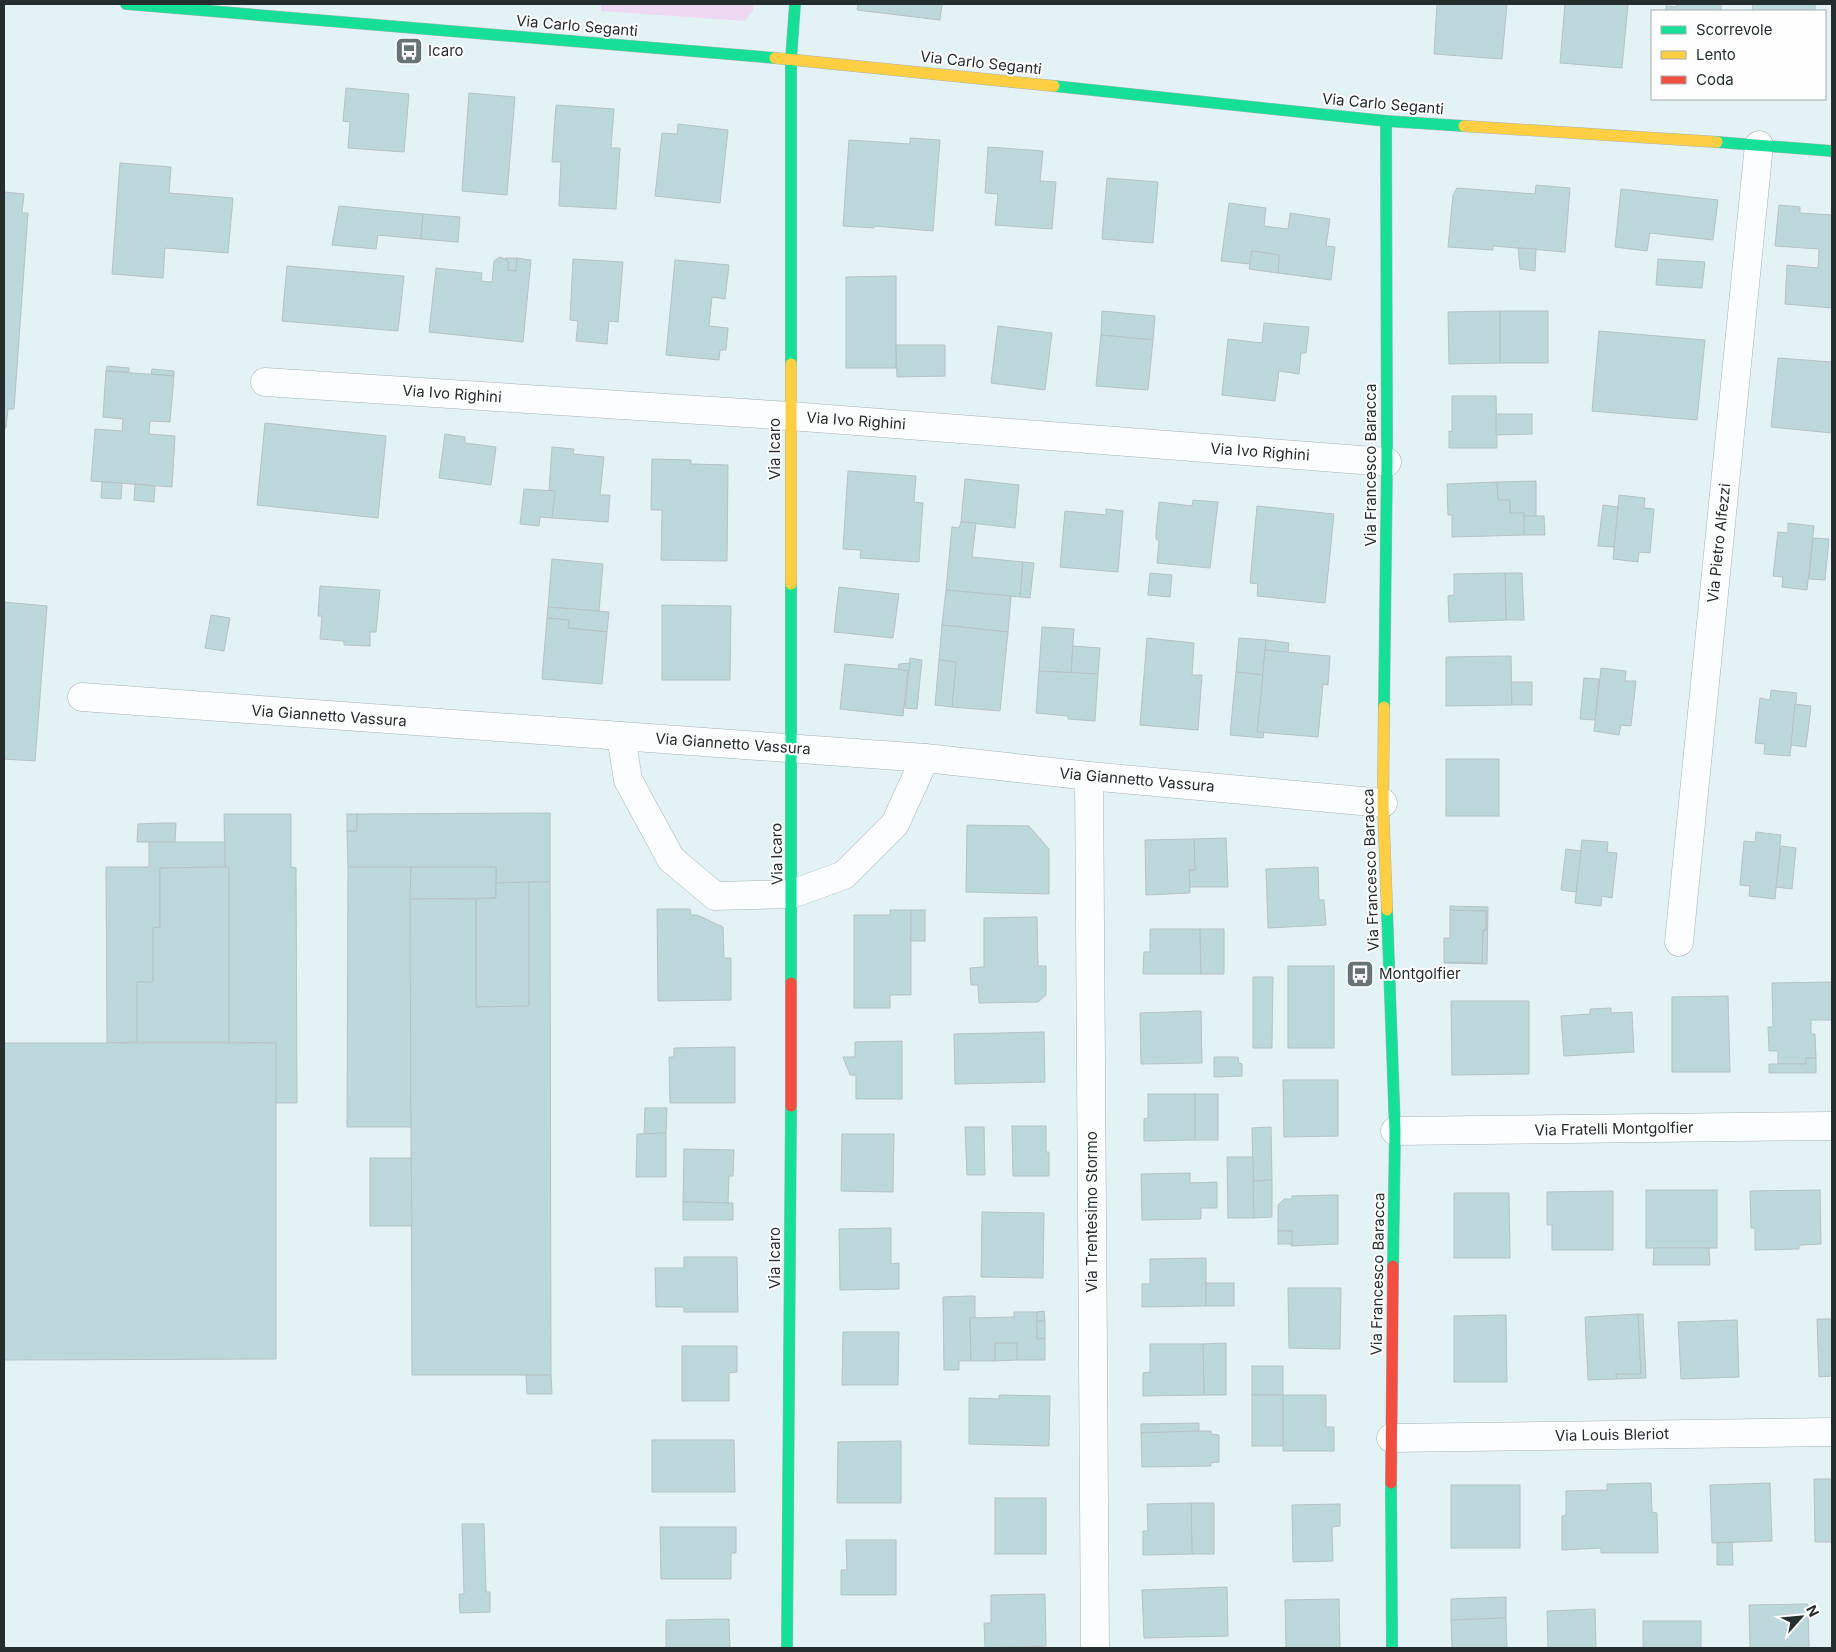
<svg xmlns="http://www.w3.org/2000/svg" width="1836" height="1652" font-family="Inter,sans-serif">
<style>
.green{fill:#efd9f2}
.building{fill:#bcd8dd;stroke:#b7c2c5}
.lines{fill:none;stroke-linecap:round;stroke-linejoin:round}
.street-casing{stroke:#a8b3b6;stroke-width:29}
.fast-casing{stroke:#a8b3b6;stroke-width:12}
.slow-casing{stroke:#a8b3b6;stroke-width:12}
.jam-casing{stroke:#a8b3b6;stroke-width:12}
.street{stroke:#fbfdfe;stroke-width:28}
.fast{stroke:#16e098;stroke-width:11}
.slow{stroke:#ffcf43;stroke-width:11}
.jam{stroke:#f24e42;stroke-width:11}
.labels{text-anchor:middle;stroke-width:4;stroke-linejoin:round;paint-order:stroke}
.street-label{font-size:15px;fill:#242e2f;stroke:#fefefe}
.poi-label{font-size:15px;fill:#242e2f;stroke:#fefefe;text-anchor:start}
</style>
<rect width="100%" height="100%" fill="#e3f2f5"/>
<!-- green -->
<path class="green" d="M601,4H754L753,11L745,21L601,11Z"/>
<!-- building -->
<g class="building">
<path d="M858,4H942L940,20L857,10Z"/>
<path d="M1437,4H1507L1502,59L1434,54Z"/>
<path d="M1565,4H1628L1622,68L1560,63Z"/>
<path d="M1677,4H1721V11H1666V6L1676,7Z"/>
<path d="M1753,4H1815V11H1752Z"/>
<path d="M346,88L409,94L404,152L348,148L350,122L343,121Z"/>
<path d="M469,93L515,97L507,195L462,191Z"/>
<path d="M556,105L614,109L611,148H620L616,209L559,206L561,162H552Z"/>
<path d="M678,124L728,130L720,203L655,196L662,133L677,134Z"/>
<path d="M910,138L940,140L933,231L874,226V228L843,226L849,140L910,144Z"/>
<path d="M988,147L1043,151L1040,181L1056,182L1052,229L995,225L998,194L985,193Z"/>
<path d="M120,163L171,167L169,193L233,198L228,253L165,248L163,278L112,274Z"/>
<path d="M1107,178L1158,182L1153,243L1102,239Z"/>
<path d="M1536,185L1570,188L1565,252L1493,246V250L1448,247L1453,195L1457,188L1535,194Z"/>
<path d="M1621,189L1718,200L1713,240L1650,233L1647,251L1615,247Z"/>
<path d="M4,192L24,194L22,213H28L14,409H8L6,428H4Z"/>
<path d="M1229,203L1266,208L1264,226L1288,229L1290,213L1330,219L1326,246L1335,247L1331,280L1278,273L1279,255L1252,251L1250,264L1221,261Z"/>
<path d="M1779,205L1800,207V213L1832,215V308L1785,304L1787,265L1818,268L1819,249L1775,246Z"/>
<path d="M339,206L423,214L421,239L378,235L376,249L332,245Z"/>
<path d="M423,214L460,217L458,242L421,239Z"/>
<path d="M1518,248L1536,249L1535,271L1520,269Z"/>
<path d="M1252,251L1279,255L1278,273L1249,269Z"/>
<path d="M500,257L507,260L509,264L508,270L516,271L517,258L531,260L523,342L429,332L436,268L482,273L481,281L492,282L494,261Z"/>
<path d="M505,258H517L516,271L508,270L509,263Z"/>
<path d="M573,259L623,262L618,322L609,321L607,344L576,341L578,321L570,320Z"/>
<path d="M1658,259L1705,262L1702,288L1656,285Z"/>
<path d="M675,260L729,265L725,299L712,297L709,326L728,328L726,350H720L719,360L666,355Z"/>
<path d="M287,266L404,276L398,331L282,321Z"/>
<path d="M896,276V368H846V277Z"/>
<path d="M1102,311L1155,316L1153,340L1101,335Z"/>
<path d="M1500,311V363L1449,364L1448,312Z"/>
<rect x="1500" y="311" width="48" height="52"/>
<path d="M1264,323L1309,327L1306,353H1301L1299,374L1279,371L1275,401L1222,395L1228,339L1262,343Z"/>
<path d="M998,326L1052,333L1045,390L991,383Z"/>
<path d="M1599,331L1705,340L1697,420L1592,411Z"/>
<path d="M1101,335L1153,340L1148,390L1096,386Z"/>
<path d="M896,345H945V376L897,377Z"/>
<path d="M1778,358L1832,362V433L1771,427Z"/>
<path d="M107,366L129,368V372L106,371Z"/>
<path d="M152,369L174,371V376L151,374Z"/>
<path d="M106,371L174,376L170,422L150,421L149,434L175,436L172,487L91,481L95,429L122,431L123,419L103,417Z"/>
<path d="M1452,396H1496L1497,448H1449V431L1452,432Z"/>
<path d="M1496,414H1532V434L1496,435Z"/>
<path d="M265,423L386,436L378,518L257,505Z"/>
<path d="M445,434L465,437V443L496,447L491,485L439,478Z"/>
<path d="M552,447L574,449L573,454L604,457L600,495H610L608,522L552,518L555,491H549Z"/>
<path d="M652,459L691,460V464L728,465L727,561L661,560L662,510H651Z"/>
<path d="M848,471L916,476L914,502L923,503L919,562L860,558L861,550L843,549Z"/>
<path d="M965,479L1019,485L1015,528L961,522Z"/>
<path d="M1536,481V517L1524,516V513H1510V500H1498L1497,482Z"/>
<path d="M102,482L122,483L121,499L101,498Z"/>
<path d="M1497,482L1498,500H1510V513H1524V535L1452,537V515H1448L1447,484Z"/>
<path d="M135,484L155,486L154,502L134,500Z"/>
<path d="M524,489L555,491L552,518L540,517L539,526L520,524Z"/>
<path d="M1619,495L1645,498L1644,508L1654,509L1650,553L1639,552L1638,562L1613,559Z"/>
<path d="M1193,500L1218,502L1210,568L1157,563L1159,541L1156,539V533L1159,502L1192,506Z"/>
<path d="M1603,505L1618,507L1614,547L1598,546Z"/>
<path d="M1257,506L1334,514L1325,603L1257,596L1258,584L1250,583Z"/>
<path d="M1106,509L1123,511L1118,572L1060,567L1065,511L1106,515Z"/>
<path d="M1524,516H1544L1545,535H1524Z"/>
<path d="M961,522L976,523L972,557L1023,562L1020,597L946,590L952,527L959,528Z"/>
<path d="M1788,523L1814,526L1807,590L1782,587L1783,577L1773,576L1778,532L1788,533Z"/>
<path d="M1813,538L1829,539L1825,580L1809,579Z"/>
<path d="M552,559L603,564L599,611L548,607Z"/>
<path d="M1023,562L1034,563L1030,598L1020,597Z"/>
<path d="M1150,573L1172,575L1170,597L1148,595Z"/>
<path d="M1505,573H1522L1524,620H1506Z"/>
<path d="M1505,573L1506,620L1449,622L1448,596L1454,595V574Z"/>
<path d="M320,586L380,590L376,632H370V646L344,645V641L320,639L322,616H318Z"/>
<path d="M839,587L899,594L893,638L834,632Z"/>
<path d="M946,590L1011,596L1008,632L942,625Z"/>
<path d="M4,602L47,606L35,761L4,759Z"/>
<path d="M662,605L731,606L730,680H662Z"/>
<path d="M548,607L609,612L607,632L568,628L569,620L547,618Z"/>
<path d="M211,615L230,618L224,651L205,648Z"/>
<path d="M547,618L569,620L568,628L607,632L602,684L542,679Z"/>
<path d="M942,625L1008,632L1000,711L952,707L956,662L939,660Z"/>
<path d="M1042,627L1074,629L1071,673L1039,671Z"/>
<path d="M1147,638L1194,643L1192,675H1202L1198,730L1140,725Z"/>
<path d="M1239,638L1266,640L1263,675L1236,672Z"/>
<path d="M1266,640L1289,643L1288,653L1265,650Z"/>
<path d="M1073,646L1100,648L1098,674L1071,673Z"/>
<path d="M1265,650L1330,656L1328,685L1323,684L1318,737L1257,732Z"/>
<path d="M1511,656L1512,705L1446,706V657Z"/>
<path d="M910,658L922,660L917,709L905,708Z"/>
<path d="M939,660L956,662L952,707L935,705Z"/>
<path d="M845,664L908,670L903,716L840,709Z"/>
<path d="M899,664L910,663L909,671L898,669Z"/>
<path d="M1601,668L1626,671L1625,681H1636L1631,726L1621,725L1619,735L1594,731Z"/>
<path d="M1039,671L1098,674L1095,721L1068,719V716L1036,713Z"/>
<path d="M1236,672L1263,675L1257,732H1264L1263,738L1230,735Z"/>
<path d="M1584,678L1599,679L1595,720L1580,719Z"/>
<path d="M1511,682H1532V705H1512Z"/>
<path d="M1771,690L1797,693L1790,756L1764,754L1765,744L1755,743L1760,698L1770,700Z"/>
<path d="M1795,704L1811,706L1806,747L1791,745Z"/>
<rect x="1446" y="759" width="53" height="57"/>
<path d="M550,813V882L496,883V867H348L347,831H357V814Z"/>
<path d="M224,814H291V867L296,868L297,1103H275L276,1043L229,1042V867H225Z"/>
<rect x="347" y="814" width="10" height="17"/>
<path d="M161,823H176L175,842H137L138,824Z"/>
<path d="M967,825L1029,826L1049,849V894L966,892Z"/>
<path d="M1756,832L1781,835L1775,899L1749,896L1750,886L1740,885L1744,841L1755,842Z"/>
<path d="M1226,838L1228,887H1190L1189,870H1195L1194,839Z"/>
<path d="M1194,839L1195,870H1189L1190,893L1146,895L1145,840Z"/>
<path d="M1582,840L1608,842L1607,852L1617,853L1612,898L1602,896L1601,906L1575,903Z"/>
<path d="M149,842H225V867L160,868V927L153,928V982H137V1042L107,1043L106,867H149Z"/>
<path d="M1781,846L1796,848L1792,889L1776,887Z"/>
<path d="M1566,849L1581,851L1576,892L1561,890Z"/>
<path d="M225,867H229V1042H137V982H153V928L160,927V868Z"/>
<path d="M348,867H411V1127H347Z"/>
<path d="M411,867H496V898L410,899Z"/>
<path d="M1318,867L1319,900H1324L1326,925L1268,928L1266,869Z"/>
<path d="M529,882V1006L476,1007V899L496,898V883Z"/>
<path d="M529,882H550L551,1375H412L410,899H476V1007L529,1006Z"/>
<path d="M1450,906L1488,907L1487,964L1444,963V962L1482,963L1483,930H1486V911L1450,910Z"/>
<path d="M657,909H690L691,915H697L723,927L724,958H731V1000L658,1001Z"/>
<path d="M890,910H911V995H890V1008H854V915H890Z"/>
<rect x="911" y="910" width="14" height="31"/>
<path d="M1450,910L1486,911V930H1483L1482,963L1444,962V938H1450Z"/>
<path d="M1037,917L1038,966H1046V995L1038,1002L979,1003L978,985H971L970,968L984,967V918Z"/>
<path d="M1150,929H1200L1201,974H1143L1144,952H1150Z"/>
<path d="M1200,929H1224V974H1201Z"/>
<rect x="1288" y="966" width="46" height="82"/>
<path d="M1253,977H1273L1272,1048H1253Z"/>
<path d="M1832,982V1020H1811V1034H1815L1816,1058H1806V1064H1778V1051H1769L1768,1027H1773L1772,983Z"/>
<path d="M1728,996L1730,1072H1672V997Z"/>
<path d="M1451,1001H1529V1074L1452,1075Z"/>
<path d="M1611,1008V1013L1632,1012L1634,1052L1564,1056L1561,1016L1590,1014V1009Z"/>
<path d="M1201,1011L1202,1063L1141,1064L1140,1013Z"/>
<path d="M1044,1032L1045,1082L955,1084L954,1034Z"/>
<path d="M902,1041V1099H856V1075H850L843,1057H855V1042Z"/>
<path d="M4,1043H276V1359L4,1360Z"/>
<path d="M735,1047V1103H670L669,1057H674V1048Z"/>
<path d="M1214,1057H1238L1239,1063L1242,1064V1076L1214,1077Z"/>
<path d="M1806,1058H1816V1073H1769V1064H1806Z"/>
<path d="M1283,1080H1338V1136L1284,1137Z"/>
<path d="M1148,1094H1195V1140L1144,1141V1119L1148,1118Z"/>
<rect x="1195" y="1094" width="23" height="46"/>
<path d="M645,1108H667L666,1133L644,1134Z"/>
<path d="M1012,1126H1046V1152H1049V1176H1013Z"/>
<path d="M965,1127H984L985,1175H967Z"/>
<path d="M1271,1127L1272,1180L1253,1181L1252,1128Z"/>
<path d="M666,1133V1177H636L637,1134Z"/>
<path d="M842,1134H894L893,1192L841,1191Z"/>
<path d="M684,1149L734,1150L733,1176H729L728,1203L683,1202Z"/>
<path d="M1227,1157H1253L1254,1218H1228Z"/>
<path d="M370,1158H411L412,1226H370Z"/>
<path d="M1190,1173V1183L1217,1182V1208H1201V1219L1142,1220L1141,1174Z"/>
<path d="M1272,1180V1217L1254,1218L1253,1181Z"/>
<rect x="1646" y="1190" width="71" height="58"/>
<path d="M1820,1190L1821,1244L1799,1245V1249L1755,1250V1228H1751L1750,1191Z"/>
<path d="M1613,1191V1250H1552V1225H1547V1192Z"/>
<path d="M1454,1193H1509L1510,1258H1454Z"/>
<path d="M1338,1195V1244L1291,1246L1292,1231H1278V1205L1284,1199H1292V1196Z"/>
<path d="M683,1202L733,1203V1220H683Z"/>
<path d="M982,1212L1044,1213L1043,1278L981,1277Z"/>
<path d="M891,1228V1264L899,1263V1289L840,1290L839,1229Z"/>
<rect x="1278" y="1231" width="14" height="13"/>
<path d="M1654,1248H1709L1710,1265H1653Z"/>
<path d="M684,1257H737L738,1312H684V1307H656L655,1268H684Z"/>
<path d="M1206,1258V1306L1142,1307V1284H1150V1259Z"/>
<rect x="1206" y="1283" width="28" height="23"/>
<path d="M1288,1288H1341L1340,1349L1289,1348Z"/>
<path d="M970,1296H975V1318H970L971,1361H959V1370H944L943,1297Z"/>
<path d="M1044,1311L1045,1321H1037V1312Z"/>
<path d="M1014,1312H1037V1339L1045,1338V1360H1017V1343H995V1361H971L970,1318L1014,1317Z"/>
<path d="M1638,1314L1641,1374H1616L1617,1379L1588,1380L1585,1317Z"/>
<path d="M1638,1314H1643L1646,1378L1617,1379L1616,1374H1641Z"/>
<path d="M1506,1315L1507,1382H1454V1316Z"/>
<path d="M1817,1319H1832V1376L1819,1377Z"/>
<path d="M1737,1320L1739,1377L1681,1379L1678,1322Z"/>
<path d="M1037,1321H1045V1338L1037,1339Z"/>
<path d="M843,1332H899L898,1385H842Z"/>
<path d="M995,1343H1017V1360L995,1361Z"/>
<path d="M1226,1343V1395H1204L1203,1344Z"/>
<path d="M1150,1344H1203L1204,1395L1143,1396V1373L1150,1372Z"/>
<path d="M682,1346H737V1372L729,1373V1401H682Z"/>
<rect x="1252" y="1366" width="31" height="29"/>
<path d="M526,1375H551L552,1394H527Z"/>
<path d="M999,1395L1050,1396L1049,1446L969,1444V1398L999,1399Z"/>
<rect x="1252" y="1395" width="31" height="51"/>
<path d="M1283,1395H1326V1427H1334V1451H1283Z"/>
<path d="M1199,1423V1431L1141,1433V1424Z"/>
<path d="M1199,1431H1211V1434L1219,1435V1462L1211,1463V1466L1142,1467L1141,1433Z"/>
<path d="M652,1440H734L735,1492H652Z"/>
<path d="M901,1441V1503H837L838,1442Z"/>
<path d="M1814,1479H1832V1542H1815Z"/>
<path d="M1651,1483L1652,1512L1657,1513L1658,1553H1601V1548L1562,1550V1516L1566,1515V1491L1607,1490V1484Z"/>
<path d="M1770,1483L1772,1541L1712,1543L1710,1485Z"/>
<rect x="1451" y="1485" width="69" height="63"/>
<rect x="995" y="1498" width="51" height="56"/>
<path d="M1191,1503H1214V1554H1192Z"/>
<path d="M1191,1503L1192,1554L1143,1555V1531H1148L1147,1504Z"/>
<path d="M1340,1504V1526L1332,1527L1333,1561L1293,1562L1292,1505Z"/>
<path d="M462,1524H484L486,1592H490V1612L460,1613L459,1594H464Z"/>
<path d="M660,1527H736V1553H731V1579H661Z"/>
<path d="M846,1540H896V1595H841V1570H847Z"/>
<path d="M1732,1542L1733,1565H1717V1543Z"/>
<path d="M1227,1587L1228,1636L1144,1638L1142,1590Z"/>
<path d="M1045,1594L1046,1646L985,1648L984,1623H991V1595Z"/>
<path d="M1506,1597V1618L1451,1620V1599Z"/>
<path d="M1339,1599L1340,1648H1286L1285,1600Z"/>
<path d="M1808,1604L1809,1648H1750L1749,1605Z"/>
<path d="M1595,1609L1596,1648H1548L1547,1611Z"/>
<path d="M1506,1618L1507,1648H1452L1451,1620Z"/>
<path d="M729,1619L730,1648H666V1620Z"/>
<rect x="1643" y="1621" width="58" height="27"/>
</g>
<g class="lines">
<!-- street casing -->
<g class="street-casing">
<g id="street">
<path d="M265,382L790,416L1387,462"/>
<path d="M82,697L925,758L1089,776L1383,803"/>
<path d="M621,736L628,780L671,859L715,896L792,894L844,875L895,824L925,758"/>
<path d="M1089,776L1095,1648"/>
<path d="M1679,942L1759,145"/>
<path d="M1395,1131L1832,1126"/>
<path d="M1391,1438L1832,1432"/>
</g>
</g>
<!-- fast casing -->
<g class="fast-casing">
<g id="fast">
<path d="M126,4L775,58"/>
<path d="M1054,86L1386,121L1464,126"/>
<path d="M1717,142L1832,151"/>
<path d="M791,364V59L795,4"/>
<path d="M791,584V983"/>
<path d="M1384,707L1387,462L1386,121"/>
<path d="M1387,910L1395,1131L1393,1266"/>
<path d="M1391,1483L1392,1648"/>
<path d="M787,1648L791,1106"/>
</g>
</g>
<!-- slow casing -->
<g class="slow-casing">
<g id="slow">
<path d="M775,58L1054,86"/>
<path d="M1464,126L1717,142"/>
<path d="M791,364V584"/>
<path d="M1384,707L1383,803L1387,910"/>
</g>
</g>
<!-- jam casing -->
<g class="jam-casing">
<g id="jam">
<path d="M791,1106V983"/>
<path d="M1391,1483L1393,1266"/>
</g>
</g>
<!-- street -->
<use href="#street" class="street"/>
<!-- fast -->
<use href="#fast" class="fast"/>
<!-- slow -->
<use href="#slow" class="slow"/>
<!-- jam -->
<use href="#jam" class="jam"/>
</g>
<!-- icons -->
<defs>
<g id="bus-square" transform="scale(1.4375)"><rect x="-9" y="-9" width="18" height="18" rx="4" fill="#677374" stroke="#fefefe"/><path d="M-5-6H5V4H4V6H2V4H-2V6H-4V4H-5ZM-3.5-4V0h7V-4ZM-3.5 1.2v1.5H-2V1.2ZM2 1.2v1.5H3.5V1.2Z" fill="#fff"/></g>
</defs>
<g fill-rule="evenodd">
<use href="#bus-square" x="409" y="51"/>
<use href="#bus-square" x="1360" y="974"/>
</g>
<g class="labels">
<!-- street labels -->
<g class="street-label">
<text transform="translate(577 26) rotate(5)" y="5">Via Carlo Seganti</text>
<text transform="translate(981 63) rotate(6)" y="5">Via Carlo Seganti</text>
<text transform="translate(1383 104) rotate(5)" y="5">Via Carlo Seganti</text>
<text transform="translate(452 394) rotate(4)" y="5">Via Ivo Righini</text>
<text transform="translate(856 421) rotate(4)" y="5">Via Ivo Righini</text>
<text transform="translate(775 449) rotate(-90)" y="5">Via Icaro</text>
<text transform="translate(1260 452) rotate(4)" y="5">Via Ivo Righini</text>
<text transform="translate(1371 465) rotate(-90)" y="5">Via Francesco Baracca</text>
<text transform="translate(1719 543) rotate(-84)" y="5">Via Pietro Alfezzi</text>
<text transform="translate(329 716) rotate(4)" y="5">Via Giannetto Vassura</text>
<text transform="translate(733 744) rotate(4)" y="5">Via Giannetto Vassura</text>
<text transform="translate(1137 780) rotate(5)" y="5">Via Giannetto Vassura</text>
<text transform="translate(777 854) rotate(-91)" y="5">Via Icaro</text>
<text transform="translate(1371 870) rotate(-92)" y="5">Via Francesco Baracca</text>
<text transform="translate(1614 1129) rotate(-1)" y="5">Via Fratelli Montgolfier</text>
<text transform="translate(1092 1212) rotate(-90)" y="5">Via Trentesimo Stormo</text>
<text transform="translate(775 1258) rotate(-90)" y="5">Via Icaro</text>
<text transform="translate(1378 1274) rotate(-89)" y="5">Via Francesco Baracca</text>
<text transform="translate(1612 1435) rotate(-1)" y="5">Via Louis Bleriot</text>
</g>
<!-- poi labels -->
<g class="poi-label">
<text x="428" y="56">Icaro</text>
<text x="1379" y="979">Montgolfier</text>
</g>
</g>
<!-- border -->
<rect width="1836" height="1652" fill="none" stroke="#242e2f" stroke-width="10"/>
<!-- legend -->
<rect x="1651" y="10" width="175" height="90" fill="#fefefe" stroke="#a7abab"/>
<rect x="1661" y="26" width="25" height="8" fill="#16e098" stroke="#a7abab"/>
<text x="1696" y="35" font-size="15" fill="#242e2f">Scorrevole</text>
<rect x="1661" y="51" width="25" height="8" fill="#ffcf43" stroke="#a7abab"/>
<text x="1696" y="60" font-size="15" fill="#242e2f">Lento</text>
<rect x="1661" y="76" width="25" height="8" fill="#f24e42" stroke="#a7abab"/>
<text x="1696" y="85" font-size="15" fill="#242e2f">Coda</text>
<!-- north arrow -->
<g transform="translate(1801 1617) rotate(63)" stroke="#fefefe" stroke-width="4" paint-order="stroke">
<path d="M0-4L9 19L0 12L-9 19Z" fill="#242e2f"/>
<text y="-8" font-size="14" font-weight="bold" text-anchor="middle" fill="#242e2f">N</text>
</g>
</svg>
